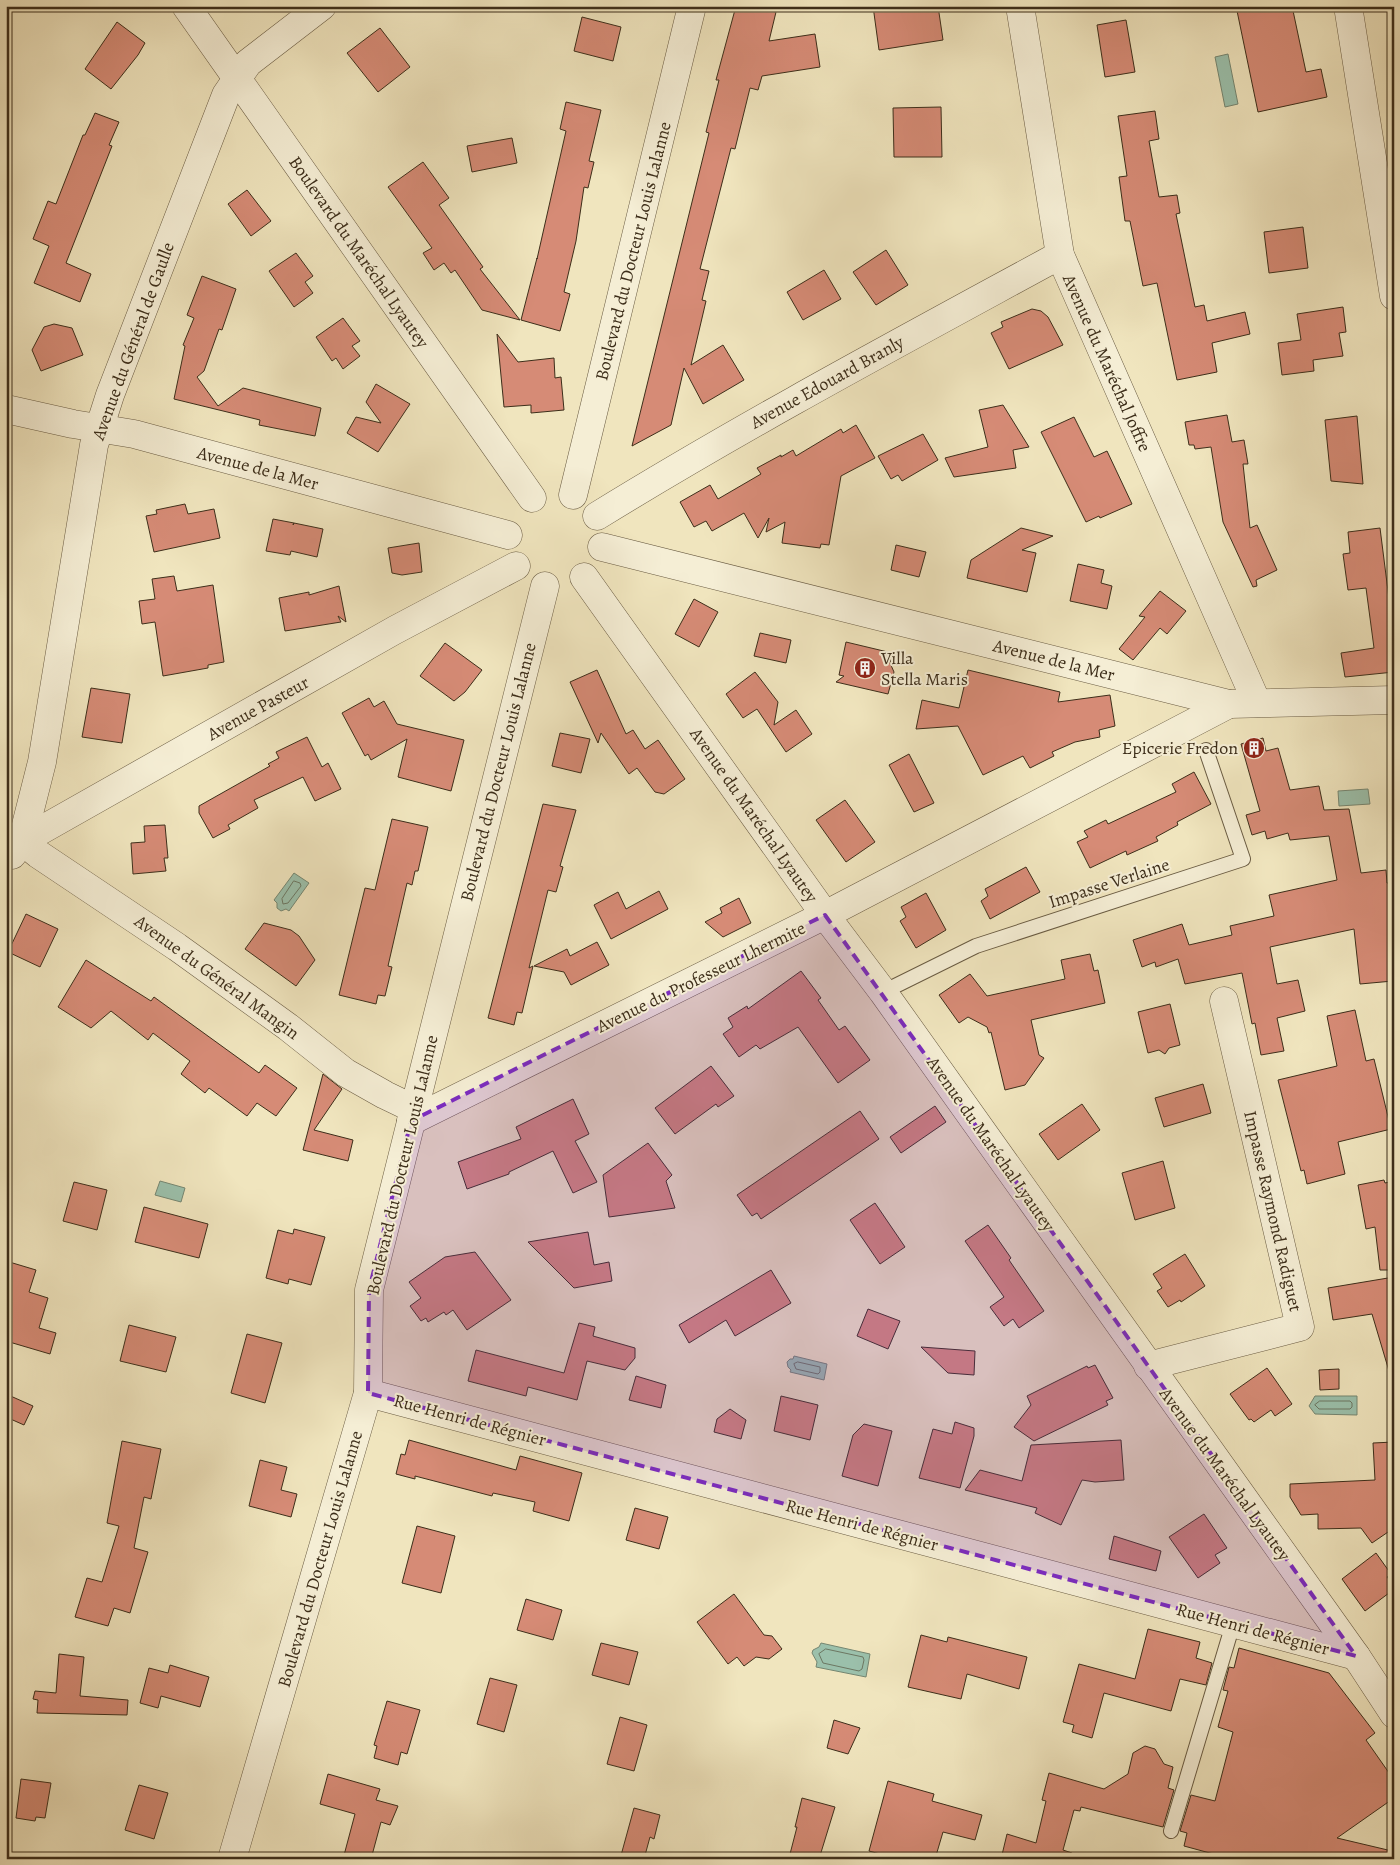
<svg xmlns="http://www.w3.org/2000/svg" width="1400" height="1865" font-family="Alegreya,serif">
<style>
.water{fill:#9bc0ab;stroke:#758671}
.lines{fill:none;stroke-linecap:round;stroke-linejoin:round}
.shore{stroke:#6c7762;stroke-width:1}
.building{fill:#d68b76;stroke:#3d2e1a}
.lane-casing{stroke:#6a5c43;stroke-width:16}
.street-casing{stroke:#6a5c43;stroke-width:29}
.lane{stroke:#f5eed5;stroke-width:14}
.street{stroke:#f5eed5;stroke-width:28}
.marked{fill:#7b2cbf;fill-opacity:0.2;stroke:#7b2cbf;stroke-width:4;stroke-dasharray:10 6;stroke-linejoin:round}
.labels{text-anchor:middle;stroke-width:4;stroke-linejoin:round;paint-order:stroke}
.street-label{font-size:18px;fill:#3d2e1a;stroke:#f5eed5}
.poi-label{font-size:18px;fill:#3d2e1a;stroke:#f5eed5;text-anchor:start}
</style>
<rect width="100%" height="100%" fill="#f0e5be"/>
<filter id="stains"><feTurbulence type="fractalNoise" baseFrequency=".004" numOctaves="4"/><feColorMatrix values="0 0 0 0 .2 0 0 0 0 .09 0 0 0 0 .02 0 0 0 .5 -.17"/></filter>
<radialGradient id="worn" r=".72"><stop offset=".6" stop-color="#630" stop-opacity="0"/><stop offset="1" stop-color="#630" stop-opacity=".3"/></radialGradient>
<!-- water -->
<g class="water">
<path d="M1228,54L1238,104L1225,107L1215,57Z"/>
<path d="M1368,789L1370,804L1339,806L1338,791Z"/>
<path d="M294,873L309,883L289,911L286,909L281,911L277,908V903L274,900Z"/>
<path d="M160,1181L185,1188L181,1202L155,1195Z"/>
<path d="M794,1356L827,1364L824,1380L790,1372L791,1370L788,1367L787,1362L790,1359H793Z"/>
<path d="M1315,1396H1357V1415L1315,1414L1309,1406Z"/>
<path d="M821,1643L870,1654L866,1677L816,1667L817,1662L812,1653L813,1650L819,1647Z"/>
</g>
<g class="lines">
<!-- shore -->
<g class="shore">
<path d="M294,881L300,883L301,886L288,903L283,904L282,899Z"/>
<path d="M798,1362L820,1367V1372L818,1374L796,1369L794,1364Z"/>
<path d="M1320,1401H1350L1352,1403V1407L1350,1409H1319L1315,1405Z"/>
<path d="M826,1649L863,1657L864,1660L862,1669L859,1671L823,1663L819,1654Z"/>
</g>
</g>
<!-- building -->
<g class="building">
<path d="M736,6H766L765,10L776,12L769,41L815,34L820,67L762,76L758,90L750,88L735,149L731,148L700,269L709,271L702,300L706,301L691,365L723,345L744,380L703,404L684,368L671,425L632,446L709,133L706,132L719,80H716Z"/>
<path d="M873,6H938L943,40L879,50Z"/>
<path d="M1236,6H1292L1306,72L1321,69L1327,97L1258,112Z"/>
<path d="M582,17L621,27L613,61L574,51Z"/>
<path d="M1126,20L1135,72L1105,77L1097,25Z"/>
<path d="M117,22L145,43L138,55L111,89L85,69Z"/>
<path d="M380,28L410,67L378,92L347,53Z"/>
<path d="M566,102L601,110L589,161L594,162L588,188L584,187L576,241L564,292L570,294L560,331L521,320L537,258V259L566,131L560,129Z"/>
<path d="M941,107L942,157H894L893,108Z"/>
<path d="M1155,111L1159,139L1149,141L1159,197L1177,195L1180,213L1176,214L1195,307L1204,305L1207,321L1245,312L1250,334L1212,343L1217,372L1177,380L1157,283L1143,286L1130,221H1125L1119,177L1127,176L1118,116Z"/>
<path d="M95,113L119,122L109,145L112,146L66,263L91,274L80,302L34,283L49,246L33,239L48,201L56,204L83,135H85Z"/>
<path d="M512,138L517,163L472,172L467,146Z"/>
<path d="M423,162L449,198L439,205L483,267L480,269L520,320L482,310L455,270L451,273L444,263L434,270L423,253L432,248L388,187Z"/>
<path d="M247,190L271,221L251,236L228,204Z"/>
<path d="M1303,227L1308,268L1269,273L1264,232Z"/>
<path d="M886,250L908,285L876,305L853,272Z"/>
<path d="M296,253L313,276L305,282L313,293L294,307L269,271Z"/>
<path d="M824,270L841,299L803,320L787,292Z"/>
<path d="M202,276L236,289L222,330L219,329L204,371L197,377L218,406L243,388L321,408L315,436L259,425L260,420L174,399L185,346L183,345L194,318L187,315Z"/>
<path d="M1343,307L1346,332L1339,333L1343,356L1313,360L1314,371L1282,375L1278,343L1301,340L1297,314Z"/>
<path d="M1032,309L1041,311L1048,317L1063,345L1009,369L991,333L1003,327L1001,322Z"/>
<path d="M343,318L360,341L352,346L360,356L343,369L336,358L332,361L316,337Z"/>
<path d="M54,324L72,328L83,355L41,371L32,350L44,327Z"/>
<path d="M497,334L518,362L554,358L555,378L561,377L564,410L531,413V405L504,407Z"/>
<path d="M376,384L410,404L378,452L347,433L356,417L381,423L366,402Z"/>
<path d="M1003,405L1029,447L1013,450L1016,468L954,477L945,458L988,447L979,410Z"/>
<path d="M1227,415L1232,442L1244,440L1248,464H1243L1250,528L1257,525L1277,570L1256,580L1257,586L1253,587L1223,522L1211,447L1195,449L1194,445H1189L1185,422Z"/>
<path d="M1357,416L1363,484L1331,481L1325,420Z"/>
<path d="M1074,417L1094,457L1107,451L1132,504L1100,518L1099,516L1086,522L1041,432Z"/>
<path d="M856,425L875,458L841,476L829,545L821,544L820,548L782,543L785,522L766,532L769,518L758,538L744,513L712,531L706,521L694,527L680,502L710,485L718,499L761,474L757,468L781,455V457L793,450L796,456L841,429L843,433Z"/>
<path d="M923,434L938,460L902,481L898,475L891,479L878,456Z"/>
<path d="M185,504L188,514L214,509L220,538L154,552L146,516L157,514L156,510Z"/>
<path d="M273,519L294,523L293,525L294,523L323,529L317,557L291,551L290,555L266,551Z"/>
<path d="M1021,528L1053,536L1022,550L1036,553L1027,592L967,578L971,560Z"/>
<path d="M1380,528L1389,599H1394V672L1345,677L1341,653L1374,648L1366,588L1348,590L1343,554L1350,553L1348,532Z"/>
<path d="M419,543L422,572L402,575L392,573L388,548Z"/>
<path d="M896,545L926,552L919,577L891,570Z"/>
<path d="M1078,564L1104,570L1101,583L1112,586L1107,609L1070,601Z"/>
<path d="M174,576L177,591L213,585L224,662L208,665V668L163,676L155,622L142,624L139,601L155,599L152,579Z"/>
<path d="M339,586L346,622L338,616L341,622L285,631L279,598L309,592V595Z"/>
<path d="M1160,591L1186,611L1167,634L1160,628L1133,660L1119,649L1145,617L1139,616Z"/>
<path d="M694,599L718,612L699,647L675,634Z"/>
<path d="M760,633L791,640L786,663L754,656Z"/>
<path d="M846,642L892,653L890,663L894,672L888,694L836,682L844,676L839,675Z"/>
<path d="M445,643L482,670L465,692L454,701L420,676Z"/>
<path d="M597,670L626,734L633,730L645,749L658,740L685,779L664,794L655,792L637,768L629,774L601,733L598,743L570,682Z"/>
<path d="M968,670L1060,692L1058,702L1110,695L1115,726L1099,730L1100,737L1075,742L1052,752L1054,756L1030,768L1023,756L983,775L958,726L916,729L922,700L959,708Z"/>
<path d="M755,672L778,702L774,725L796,710L812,734L786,752L757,709L743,718L726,694Z"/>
<path d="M91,688L130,694L122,743L82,737Z"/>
<path d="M369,698L374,707L384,701L397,724L464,740L451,791L398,777L407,739L371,760L368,754L365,756L342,713Z"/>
<path d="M560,733L590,739L581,773L552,766Z"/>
<path d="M307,737L322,767L328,763L341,789L315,801L303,777L254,800L258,808L228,825L230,829L213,838L199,813V806L270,766L268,764L279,758L276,752Z"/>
<path d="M1263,738L1266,751L1278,748L1290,790L1319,786L1324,810L1349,809L1361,873L1386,870L1387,883H1394V968H1391L1393,981L1360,984L1354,929L1270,947L1277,984L1298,980L1305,1011L1277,1018L1284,1051L1261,1055L1255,1023L1252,1024L1242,973L1185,984L1178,959L1156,967L1155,962L1142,967L1133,940L1182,924L1189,945L1232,935L1230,926L1274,916L1269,895L1337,880L1329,836L1290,840L1288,833L1267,839L1265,831L1252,835L1246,815L1260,811L1241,744Z"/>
<path d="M909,754L934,803L914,812L889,765Z"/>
<path d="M1194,772L1211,804L1177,822L1178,825L1156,837L1158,841L1127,855L1126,851L1090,868L1077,842L1088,837L1084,831L1106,820L1108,824L1176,792L1172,784Z"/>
<path d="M845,800L875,842L846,862L816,820Z"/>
<path d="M543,804L576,810L560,866L563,867L556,892L548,890L529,968L533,966L522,1013L517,1012L514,1025L488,1018Z"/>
<path d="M392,819L428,827L418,871H415L412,885L407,883L388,966L392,967L385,996L378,995L376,1004L339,995L365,888L375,890Z"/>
<path d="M165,825L168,858H164L166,871L133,874L131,843L145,842L144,826Z"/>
<path d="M1026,867L1040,892L990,919L981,901L988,896L985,889Z"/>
<path d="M659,891L668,909L611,939L594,905L618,892L626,909Z"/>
<path d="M926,893L946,930L916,948L900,921L906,917L901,907Z"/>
<path d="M739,898L751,923L723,937L705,922L722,913L720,908Z"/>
<path d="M26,914L58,929L40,967L8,952Z"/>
<path d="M264,923L291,930L299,936L315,960L296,986L245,949Z"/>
<path d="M597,942L609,965L571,985L564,972L534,966L567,949L570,956Z"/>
<path d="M1090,954L1094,971L1098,970L1105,1003L1031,1020L1039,1055L1044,1058L1025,1085L1005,1090L991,1032L989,1033L987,1027L968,1017L959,1023L939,995L970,974L987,996L1065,979L1061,960Z"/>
<path d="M86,960L151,1001L154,997L259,1073L265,1065L297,1088L276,1116L257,1103L247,1116L209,1088L205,1093L181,1074L190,1061L153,1033L148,1040L111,1011L91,1028L58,1007Z"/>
<path d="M801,971L821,998L818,1000L839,1030L845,1026L870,1060L838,1083L798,1027L760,1049L756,1045L739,1057L723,1034L733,1027L728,1018L747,1006L748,1009Z"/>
<path d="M1170,1004L1180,1045L1169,1048L1165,1054L1159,1050L1148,1053L1138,1012Z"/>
<path d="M1355,1010L1366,1061L1374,1059L1391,1129L1338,1142L1345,1174L1307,1184L1304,1170L1301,1171L1278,1080L1337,1066L1327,1016Z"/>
<path d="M711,1066L734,1096L718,1107L716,1104L675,1134L655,1108Z"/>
<path d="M323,1074L342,1089L314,1130L353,1140L348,1161L303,1150Z"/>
<path d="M1203,1084L1211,1113L1164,1127L1155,1098Z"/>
<path d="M573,1099L589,1134L575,1141L597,1182L573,1193L553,1151L509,1172V1174L467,1189L458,1162L521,1139L516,1127Z"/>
<path d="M1082,1104L1100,1130L1058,1160L1039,1134Z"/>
<path d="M935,1106L946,1122L901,1153L890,1137Z"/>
<path d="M860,1111L879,1139L761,1219L757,1213L752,1216L737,1195Z"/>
<path d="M648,1143L672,1175L666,1181L675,1208L609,1217L603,1175Z"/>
<path d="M1163,1161L1175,1208L1135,1220L1122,1173Z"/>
<path d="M1384,1180L1385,1183L1394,1181V1270H1380L1375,1227L1366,1229L1358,1185Z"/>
<path d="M74,1182L107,1190L97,1230L63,1221Z"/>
<path d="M875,1203L905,1247L880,1264L850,1220Z"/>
<path d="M144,1207L208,1224L199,1258L135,1242Z"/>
<path d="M988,1225L1011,1258L1009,1260L1044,1311L1019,1328L1013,1319L1004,1326L990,1307L1004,1297L965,1241Z"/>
<path d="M294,1229L325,1237L311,1285L289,1279L288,1284L266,1278L278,1230L293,1234Z"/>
<path d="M588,1232L594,1265L609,1262L612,1281L574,1288L528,1242Z"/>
<path d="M475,1252L511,1300L467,1330L453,1310L446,1315L444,1312L428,1322L426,1318L421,1321L410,1306L421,1298L409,1282L445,1257Z"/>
<path d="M1185,1254L1205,1286L1181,1302L1180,1300L1168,1307L1157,1291L1162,1288L1153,1274Z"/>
<path d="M6,1261L36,1270L29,1292L48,1298L39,1328L56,1333L50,1354L6,1341Z"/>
<path d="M771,1270L791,1303L735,1336L726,1320L689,1343L679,1325Z"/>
<path d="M1394,1277V1370L1389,1371L1372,1314L1333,1320L1328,1288Z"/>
<path d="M868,1309L900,1321L888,1349L857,1336Z"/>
<path d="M579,1323L595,1327L593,1336L635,1348V1358L625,1370L587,1361L577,1400L528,1387L526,1396L468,1381L476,1350L564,1373Z"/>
<path d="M129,1325L176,1337L166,1372L120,1361Z"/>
<path d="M247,1334L282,1343L265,1403L231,1393Z"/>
<path d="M921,1347L975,1351L974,1375L948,1373Z"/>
<path d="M1095,1365L1113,1398L1106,1401L1108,1405L1034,1441L1014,1427L1031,1405L1027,1396L1087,1366L1088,1368Z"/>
<path d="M1267,1368L1292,1404L1275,1416L1271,1410L1254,1422L1251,1419L1249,1420L1230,1394Z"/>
<path d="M1339,1369V1389L1320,1390L1319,1370Z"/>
<path d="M636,1376L666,1385L661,1408L629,1400Z"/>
<path d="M6,1394L33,1406L24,1425L6,1417Z"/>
<path d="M781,1396L818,1405L810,1440L774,1431Z"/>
<path d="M730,1409L746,1420L741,1439L714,1432L717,1419Z"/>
<path d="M955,1422L974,1428V1436L960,1488L919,1478L933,1429L952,1434Z"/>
<path d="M864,1424L892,1431L878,1486L842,1476L853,1435Z"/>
<path d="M409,1440L516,1470L520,1456L582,1473L569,1521L533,1511L535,1502L493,1493L492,1496L415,1476V1479L396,1474L401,1454L405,1455Z"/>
<path d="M1121,1440L1124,1480L1095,1482L1082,1480L1061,1525L1035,1513L1037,1508L965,1490L980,1470L1022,1481L1031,1445Z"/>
<path d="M122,1441L161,1449L151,1499L144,1497L134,1548L148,1552L130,1613L114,1608L108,1626L75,1617L87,1578L102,1582L119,1526L107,1523Z"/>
<path d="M1394,1442V1530H1391L1372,1543L1361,1528L1318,1529V1514L1301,1515L1290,1497V1484L1375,1480L1373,1443Z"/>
<path d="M260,1460L287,1467L281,1490L297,1494L291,1517L249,1506Z"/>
<path d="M635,1508L668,1517L659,1549L626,1540Z"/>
<path d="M1204,1514L1227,1548L1215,1555L1220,1563L1198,1578L1169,1537Z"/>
<path d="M417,1526L455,1536L441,1593L402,1583Z"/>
<path d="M1114,1536L1161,1551L1156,1571L1109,1559Z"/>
<path d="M1376,1553L1391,1574L1387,1577L1393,1584L1389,1593L1365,1611L1342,1579Z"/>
<path d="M734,1594L764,1635L772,1636L782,1649L769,1659L756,1657L744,1666L737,1657L728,1664L697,1622Z"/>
<path d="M526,1599L562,1610L553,1640L517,1630Z"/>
<path d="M1148,1629L1200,1642L1196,1658L1212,1663L1206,1685L1180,1679L1171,1711L1104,1693L1092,1738L1072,1732L1074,1725L1063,1722L1079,1664L1135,1679Z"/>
<path d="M921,1635L947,1642L948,1637L1027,1657L1019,1689L967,1674L961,1699L908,1687Z"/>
<path d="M601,1643L638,1652L629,1685L592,1675Z"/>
<path d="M1239,1648L1329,1673L1375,1733L1366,1740L1394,1780V1798L1337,1838L1392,1851L1391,1859H1232L1184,1846L1187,1833L1180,1831L1191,1795L1215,1801L1233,1732L1218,1727L1228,1691L1223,1690L1229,1667L1234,1668Z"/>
<path d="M59,1654L84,1657L80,1696L128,1700L127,1715L37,1713L38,1700L33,1699L35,1691L56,1693Z"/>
<path d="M170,1665L209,1677L200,1707L161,1696L158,1708L140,1703L149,1668L168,1673Z"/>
<path d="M490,1678L517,1685L504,1732L477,1724Z"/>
<path d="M387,1701L420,1710L407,1754L401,1752L398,1765L374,1758L377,1746L374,1745Z"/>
<path d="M620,1717L647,1725L634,1771L607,1764Z"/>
<path d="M834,1720L860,1728L848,1754L827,1748Z"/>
<path d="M1145,1746L1155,1749L1164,1764L1173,1767L1168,1788L1174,1790L1163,1827L1081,1807L1080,1811L1074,1810L1063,1850L1072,1853L1071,1859H1001L1007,1834L1036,1843L1046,1801L1042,1800L1049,1773L1104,1789L1128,1774L1133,1753Z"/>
<path d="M328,1774L380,1789L376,1800L398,1806L390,1825L381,1822L371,1859H343L355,1814L320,1804Z"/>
<path d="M21,1779L51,1783L45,1818L36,1817L35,1821L16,1818Z"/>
<path d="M888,1781L934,1794L932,1801L982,1815L975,1840L943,1832L935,1859H918L900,1854L898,1859L869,1851Z"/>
<path d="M139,1785L168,1793L154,1839L125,1830Z"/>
<path d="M802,1798L835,1807L819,1859H806L790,1854L797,1827H795Z"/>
<path d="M634,1808L660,1815L654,1839L650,1837L644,1859H620Z"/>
</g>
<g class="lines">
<!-- lane casing -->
<g class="lane-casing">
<g id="lane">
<path d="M883,992L976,946L1243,859L1206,750"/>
<path d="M1171,1831L1233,1624"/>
</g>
</g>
<!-- street casing -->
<g class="street-casing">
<g id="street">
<path d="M186,6L532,498"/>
<path d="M322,6L248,63L226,95L110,395L94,445L42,762L22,841L38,854L177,947L288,1027L346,1073L385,1095L414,1109"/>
<path d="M1020,6L1060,255L1257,703"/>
<path d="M1348,6L1394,296"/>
<path d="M6,409L73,424L134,434L508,535"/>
<path d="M573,495L692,6"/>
<path d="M597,516C748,423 904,340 1060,255"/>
<path d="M602,547L1229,704L1394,700"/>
<path d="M584,577L825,915L883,992L1356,1656L1394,1714"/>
<path d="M6,853L12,855L22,841L395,630L516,566"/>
<path d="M411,1121L825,915L1229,704"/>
<path d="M1148,1366L1300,1327L1224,1001"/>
<path d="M368,1393L1356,1656"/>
<path d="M232,1859L368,1393L369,1290L545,586"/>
</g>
</g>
<!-- lane -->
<use href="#lane" class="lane"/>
<!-- street -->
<use href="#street" class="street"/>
</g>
<!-- marked area -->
<path class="marked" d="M825,915L1356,1656L368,1393L369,1290L411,1121Z"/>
<!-- icons -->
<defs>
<g id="building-disc" transform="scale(1.125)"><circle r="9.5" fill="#8f2418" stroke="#f5eed5"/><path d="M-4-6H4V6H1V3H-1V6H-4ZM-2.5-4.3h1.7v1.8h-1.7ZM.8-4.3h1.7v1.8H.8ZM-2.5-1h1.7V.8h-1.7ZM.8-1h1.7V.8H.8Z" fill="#fff"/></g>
</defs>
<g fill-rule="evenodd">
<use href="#building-disc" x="865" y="668"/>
<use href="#building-disc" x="1254" y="748"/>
</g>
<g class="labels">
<!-- street labels -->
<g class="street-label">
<text transform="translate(633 251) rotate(-76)" y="6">Boulevard du Docteur Louis Lalanne</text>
<text transform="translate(359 252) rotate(55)" y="6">Boulevard du Maréchal Lyautey</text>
<text transform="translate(133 341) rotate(-70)" y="6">Avenue du Général de Gaulle</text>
<text transform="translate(1107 363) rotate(66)" y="6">Avenue du Maréchal Joffre</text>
<text transform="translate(827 382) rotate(-29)" y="6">Avenue Edouard Branly</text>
<text transform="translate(258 468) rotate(15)" y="6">Avenue de la Mer</text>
<text transform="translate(1054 660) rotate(14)" y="6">Avenue de la Mer</text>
<text transform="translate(258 708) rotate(-29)" y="6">Avenue Pasteur</text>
<text transform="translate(498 772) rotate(-76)" y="6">Boulevard du Docteur Louis Lalanne</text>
<text transform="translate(754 815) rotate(55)" y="6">Avenue du Maréchal Lyautey</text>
<text transform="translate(1109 883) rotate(-18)" y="6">Impasse Verlaine</text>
<text transform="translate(217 977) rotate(36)" y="6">Avenue du Général Mangin</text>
<text transform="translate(701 977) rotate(-26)" y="6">Avenue du Professeur Lhermite</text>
<text transform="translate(991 1144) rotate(55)" y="6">Avenue du Maréchal Lyautey</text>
<text transform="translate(402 1165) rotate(-77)" y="6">Boulevard du Docteur Louis Lalanne</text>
<text transform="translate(1273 1211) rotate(77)" y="6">Impasse Raymond Radiguet</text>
<text transform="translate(470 1420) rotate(15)" y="6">Rue Henri de Régnier</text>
<text transform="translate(1225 1474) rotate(54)" y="6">Avenue du Maréchal Lyautey</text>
<text transform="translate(862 1525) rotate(15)" y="6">Rue Henri de Régnier</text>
<text transform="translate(320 1559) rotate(-74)" y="6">Boulevard du Docteur Louis Lalanne</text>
<text transform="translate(1253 1629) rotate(15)" y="6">Rue Henri de Régnier</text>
</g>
<!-- poi labels -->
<g class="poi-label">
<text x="881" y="664">Villa<tspan x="881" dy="21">Stella Maris</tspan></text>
<text x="1238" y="754" text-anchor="end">Epicerie Fredon</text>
</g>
</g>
<!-- margin -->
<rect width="1400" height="1865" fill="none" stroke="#f0e5be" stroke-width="25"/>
<rect x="8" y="8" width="1385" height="1850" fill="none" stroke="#3d2e1a" stroke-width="2.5"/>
<rect x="12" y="12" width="1375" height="1840" fill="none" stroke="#3d2e1a"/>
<rect width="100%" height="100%" filter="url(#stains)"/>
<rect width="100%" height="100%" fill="url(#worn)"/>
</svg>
